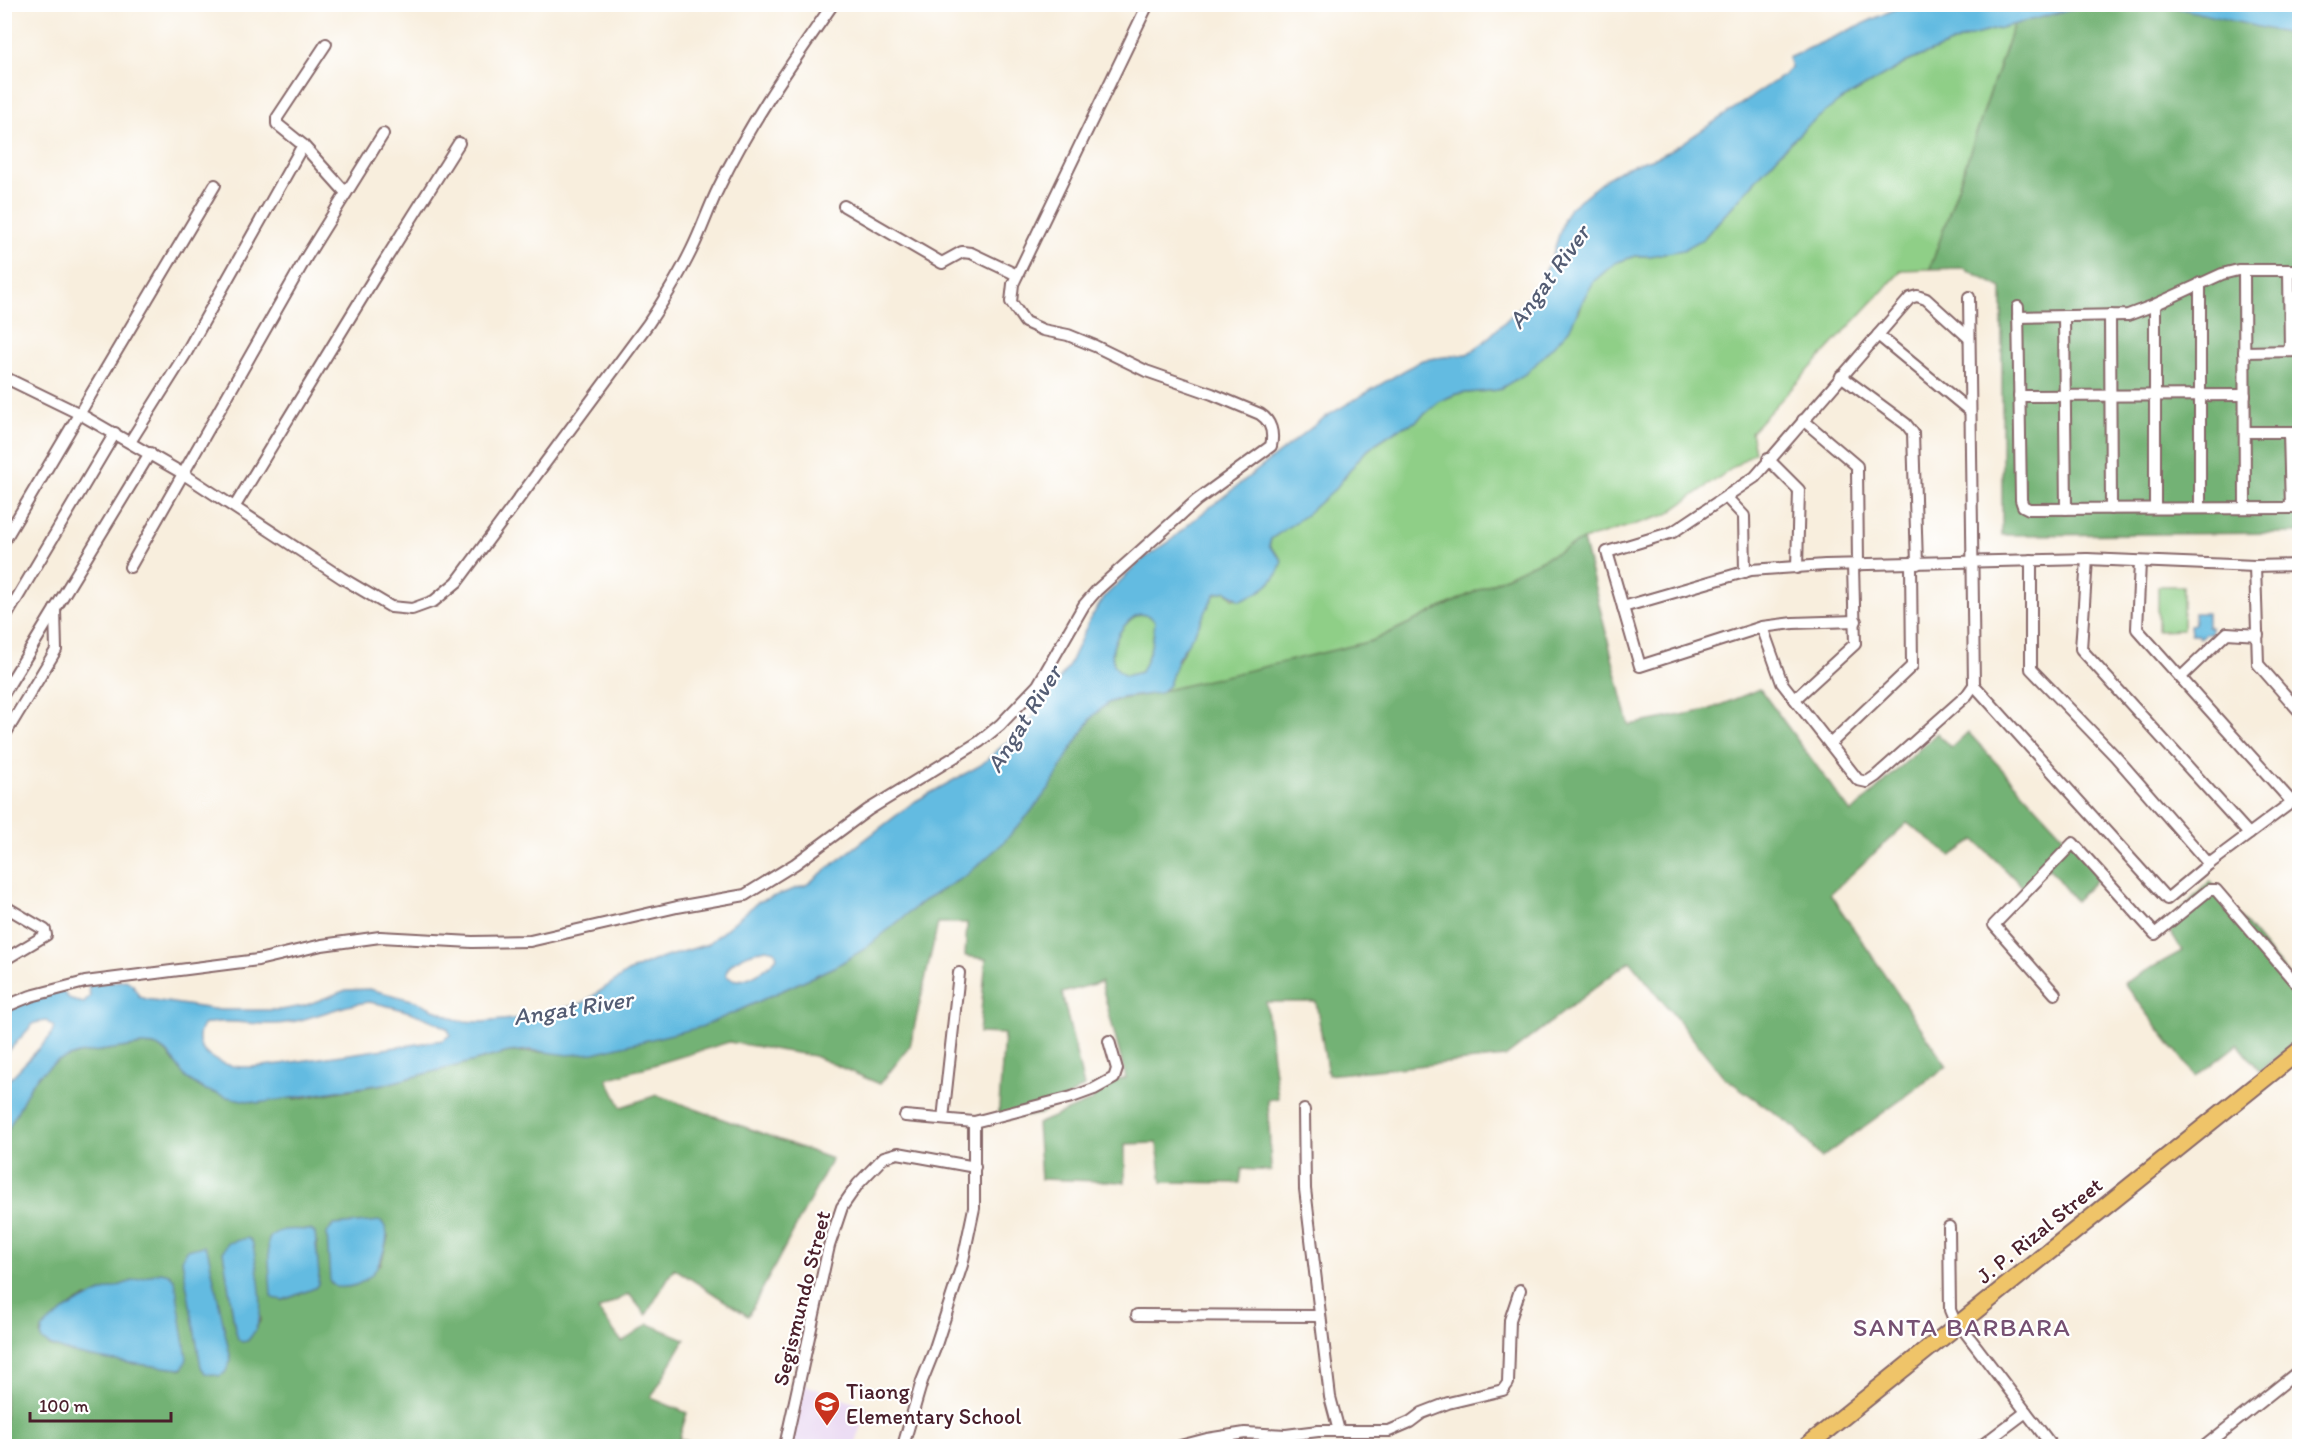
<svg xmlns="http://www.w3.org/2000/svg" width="2304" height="1451" font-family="Itim,sans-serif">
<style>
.built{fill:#e6d2f0}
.green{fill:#8fcf87;stroke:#6c7759;stroke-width:1.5}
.forest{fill:#73b274;stroke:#5e6850;stroke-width:1.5;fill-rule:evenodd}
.water{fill:#64bbe1;stroke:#576d86;stroke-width:1.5;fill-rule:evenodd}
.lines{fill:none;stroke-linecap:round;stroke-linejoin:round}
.street-casing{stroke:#876769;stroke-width:14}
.primary-casing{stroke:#876769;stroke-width:20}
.street{stroke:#fff;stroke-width:10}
.primary{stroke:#efc469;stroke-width:16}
.labels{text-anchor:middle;stroke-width:4.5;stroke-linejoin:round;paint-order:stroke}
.street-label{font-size:22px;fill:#4a1f2b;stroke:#fff}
.poi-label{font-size:22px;fill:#4a1f2b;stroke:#fff;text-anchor:start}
.water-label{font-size:24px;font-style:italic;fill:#545d74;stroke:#fff}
.quarter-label{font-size:26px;letter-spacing:1.5px;fill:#765172;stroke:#fff}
</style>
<rect width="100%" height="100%" fill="#fff"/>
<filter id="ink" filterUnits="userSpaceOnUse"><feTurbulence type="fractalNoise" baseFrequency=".0167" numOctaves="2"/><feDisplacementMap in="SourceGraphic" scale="12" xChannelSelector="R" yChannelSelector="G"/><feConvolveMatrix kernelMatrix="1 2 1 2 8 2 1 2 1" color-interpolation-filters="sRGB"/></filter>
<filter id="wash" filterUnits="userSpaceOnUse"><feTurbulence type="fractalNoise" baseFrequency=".008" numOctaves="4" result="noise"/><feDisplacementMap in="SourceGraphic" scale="24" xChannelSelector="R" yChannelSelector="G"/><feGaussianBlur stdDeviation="1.35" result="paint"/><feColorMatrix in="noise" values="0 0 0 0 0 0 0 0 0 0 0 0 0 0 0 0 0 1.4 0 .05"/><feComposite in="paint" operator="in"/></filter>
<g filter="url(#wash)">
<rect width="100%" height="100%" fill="#f8eedd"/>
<!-- built -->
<path class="built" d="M803,1384L868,1408L855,1446H788Z"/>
<!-- green -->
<g class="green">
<path d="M2014,23L1930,269L1902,270L1751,432L1755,452L1666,515L1583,540L1372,641L1160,693C1181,662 1193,625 1215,594L1226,591L1234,599L1269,584L1281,566L1279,556L1269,546L1271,539L1307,514L1336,488L1361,456L1377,443L1398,429L1415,422L1440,401L1457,394L1498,390L1579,312L1585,296L1594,281L1615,263L1635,256H1650L1703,239L1780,153L1805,128L1838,102L1907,62L1967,37Z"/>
<path d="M2158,586H2183V630L2158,631Z"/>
<path d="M1140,614L1149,616L1155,621C1154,638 1149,657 1141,672L1125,676C1119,671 1115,668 1113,661C1109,644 1125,619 1140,614Z"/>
</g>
<!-- forest -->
<g class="forest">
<path d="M2164,4L2285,33H2299V533L2002,535V288L1964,268L1930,269L2014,23L2087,5Z"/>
<path d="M1583,540L1629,725L1708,710L1760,689L1851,813L1937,733L1951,748L1968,732L2066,839L2071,835L2104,872L2075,901L2049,868L2025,889L1975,840L1951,856L1907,823L1830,894L1947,1066L1821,1158L1797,1129L1724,1077L1630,961L1505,1057L1328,1075L1316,1002H1266L1278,1098L1268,1100L1271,1171L1242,1169L1240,1183L1162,1182L1157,1143L1125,1144V1182L1041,1179L1037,1124L1093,1100L1091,1086L1126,1078L1101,982L1062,993L1084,1087L1040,1114L998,1121L1004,1034L979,1033L986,959L965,956L967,923H938L910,1046L880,1084L814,1056L729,1042L607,1079L621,1107L657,1095L832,1159L748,1316L674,1268L646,1315L629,1294L598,1310L622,1342L649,1324L685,1339L651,1398L687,1413L679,1439L702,1446H5V1135L31,1085L40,1074L57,1061L78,1054L142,1045L157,1046L167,1053L176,1064L295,1099L390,1083L509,1052H548L742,1009L838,965L894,925L923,901L967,875L1070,751L1093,716L1108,703L1121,699L1145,695L1372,641ZM388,1237L381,1264L330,1282ZM317,1244L318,1284L307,1291L283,1300ZM223,1251L261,1319L250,1338L235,1329ZM87,1297L182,1369L129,1363L50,1346L40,1334L42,1329L76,1303Z"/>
<path d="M2210,881L2299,988V1038L2260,1071L2238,1044L2196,1077L2124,983L2182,951L2166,925Z"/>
</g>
<!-- water -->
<g class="water">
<path d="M1904,5H2087L1967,37L1907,62L1838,102L1805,128L1780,153L1703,239L1683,250L1650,256H1635L1615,263L1594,281L1585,296L1569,330L1527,373L1498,390L1456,394L1440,401L1415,422L1398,429L1376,443L1361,456L1336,488L1307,514L1271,539L1269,546L1282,560C1278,582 1259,594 1240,600L1226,591L1215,594L1194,634L1178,658L1169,685L1160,693L1121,698L1108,703L1093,716L1070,751L1051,786L1029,814L1002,844L967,875L923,901L866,948L838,965L742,1009L701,1027L594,1053L568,1055L530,1050L509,1052L390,1083L258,1103L227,1097L203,1089L186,1078L168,1053L157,1046L142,1045L78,1054L57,1061L40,1074L31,1085L5,1135V1084L50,1037L54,1027L46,1021L34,1023L5,1055V1015L22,1003L61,990L71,1000L84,1003L90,996L88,985L126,980L133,985L139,996L146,999L220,1010H280L304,1006L346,990L369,989L416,1001L459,1021L482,1022L523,1018L581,1004L628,972L653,961L708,944L758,902L806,885L914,802L981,765L1029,722L1068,667L1090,619L1105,596L1143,559L1169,542L1190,523L1325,417L1422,360L1467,354L1483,343L1523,304L1541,280L1552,257L1564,219L1570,208L1607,178L1625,168L1662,155L1681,144L1784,75L1791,67L1788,58ZM1140,614L1149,616L1155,621C1154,638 1149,657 1141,672L1125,676C1119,671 1115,668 1113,661C1109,644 1125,619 1140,614ZM766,949L775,951L777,957C768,969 739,989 726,975C727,959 753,952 766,949ZM369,1002C397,1007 424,1015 448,1029L450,1035L443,1040C400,1047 357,1053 314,1059C290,1062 265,1068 240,1067C218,1065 188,1051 203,1025C226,1018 250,1025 273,1024C307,1023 336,1005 369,1002Z"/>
<path d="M2164,5H2299V33H2285Z"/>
<path d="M2194,613H2207V626L2211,627V634H2204L2200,638L2197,634H2191L2190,625L2195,624Z"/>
<path d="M381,1221C388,1229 388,1237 385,1247C379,1271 364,1290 336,1287L330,1282L327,1233L333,1225Z"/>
<path d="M311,1230L315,1233L319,1274L318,1284L315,1288L283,1300L273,1298L271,1296L268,1242C272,1226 297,1230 311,1230Z"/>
<path d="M247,1238L251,1240L253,1244C257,1274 271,1318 247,1341L242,1342L238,1339L235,1329L223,1251L228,1243Z"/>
<path d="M204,1246L208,1252L231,1360L225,1373L219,1376L205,1373L201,1367L182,1260L186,1250Z"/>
<path d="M161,1272L169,1274L175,1280L187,1359L182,1369C155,1366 57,1357 41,1339L42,1329C75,1296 118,1286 161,1272Z"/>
</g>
</g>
<g filter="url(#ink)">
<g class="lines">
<!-- street casing -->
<g class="street-casing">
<g id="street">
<path d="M326,44L277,118V124L303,145L346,193"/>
<path d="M844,206L942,263L962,252L971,253L1017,275"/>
<path d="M2244,270L2245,508"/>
<path d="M2289,270L2290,351"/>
<path d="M2200,283V508"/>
<path d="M2155,305V508"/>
<path d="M2018,307L2021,500L2023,506L2029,509L2300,508"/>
<path d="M2110,315L2111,509"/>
<path d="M2064,316L2066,509"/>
<path d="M2018,317L2128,315L2152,306L2222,274L2238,270H2300"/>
<path d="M1878,335L1970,411"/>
<path d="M2244,352L2300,351"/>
<path d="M1841,376L1906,424L1913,433L1917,564"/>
<path d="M4,377L80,414L182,473L342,578L391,607L412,609L434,601L457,582L648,324C664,300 679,276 692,249C702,229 709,207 719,187C750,122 792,63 833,4"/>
<path d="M2019,396L2245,395"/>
<path d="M1803,420L1857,466L1858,565"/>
<path d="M2245,432H2300"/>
<path d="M2289,432L2291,508"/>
<path d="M130,442L186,353L303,145"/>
<path d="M1768,459L1799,490L1797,568"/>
<path d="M1726,497L1744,516L1745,572"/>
<path d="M235,506L374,278L459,143"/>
<path d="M4,541L215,185"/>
<path d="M2087,559L2081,649L2249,834"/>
<path d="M2031,560V669L2115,756L2209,864"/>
<path d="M2140,562L2137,629L2291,801"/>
<path d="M2255,566L2258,664L2300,712"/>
<path d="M130,567L307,256L383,134"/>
<path d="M1623,607L1751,570L1825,565L2087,559L2255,566L2300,565"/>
<path d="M4,620L115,433"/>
<path d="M1856,621L1793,623L1762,627L1640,666L1607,552L1673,532L1755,477L1910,298L1917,296L1926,299L1969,338"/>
<path d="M1762,627L1782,683L1858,780L1867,782L1876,776L1967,695L1974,685L1969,297"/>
<path d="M2181,677L2227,633L2258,635"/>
<path d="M1974,685L2167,899L2209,864L2300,796"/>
<path d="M4,693L150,453"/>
<path d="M1795,699L1855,644L1853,565"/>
<path d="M4,736L56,650L55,609"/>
<path d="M1830,744L1912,666L1911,564"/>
<path d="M4,906L45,930L46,935L4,960"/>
<path d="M2055,994L1994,925L2073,843L2155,934L2209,890H2216L2300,988"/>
<path d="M4,1007L31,996L85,982L258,960L322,945L380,937L472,942L530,941L677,907L745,895L795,864L868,810L979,742L1000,725L1038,685L1084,605L1097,590L1197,500L1271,446C1274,433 1271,421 1260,414L1212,394L1146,371L1095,346L1068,335L1043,330L1025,322L1011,302L1013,284L1148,4"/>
<path d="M1304,1110L1305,1189L1330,1397L1339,1431"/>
<path d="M905,1116L974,1122L1072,1097L1094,1089L1114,1078L1117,1069L1109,1041"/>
<path d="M943,1119L959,973"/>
<path d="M1949,1227L1950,1310L1955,1322L1959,1324L2052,1446"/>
<path d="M1137,1315L1320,1316"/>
<path d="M785,1446L829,1246L842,1207L858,1184L884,1157L898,1153L975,1167"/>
<path d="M903,1446L922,1381L934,1351L962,1265L974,1208V1122"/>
<path d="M1180,1446L1207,1439L1245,1433L1286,1435L1318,1431H1389L1410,1422L1422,1413L1448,1403L1503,1390L1508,1383L1510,1320L1520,1290"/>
<path d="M1981,1446L2026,1412"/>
<path d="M2205,1446L2300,1370"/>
</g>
</g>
<!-- primary casing -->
<g class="primary-casing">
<path id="primary" d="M1807,1446L2300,1050"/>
</g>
<!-- street -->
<use href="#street" class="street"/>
<!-- primary -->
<use href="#primary" class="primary"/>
</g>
</g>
<!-- icons -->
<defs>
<g id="school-pin" transform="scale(1.35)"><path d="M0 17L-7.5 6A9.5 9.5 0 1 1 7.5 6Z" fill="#c8321e" stroke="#fff"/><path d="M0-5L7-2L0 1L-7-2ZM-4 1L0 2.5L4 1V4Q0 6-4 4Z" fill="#fff"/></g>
</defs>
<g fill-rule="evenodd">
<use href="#school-pin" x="827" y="1404"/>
</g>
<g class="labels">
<!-- street labels -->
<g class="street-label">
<text transform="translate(2039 1230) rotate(-39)" y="8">J. P. Rizal Street</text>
<text transform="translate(801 1298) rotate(-76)" y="8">Segismundo Street</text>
</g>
<!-- poi labels -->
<g class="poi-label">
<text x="846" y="1399">Tiaong<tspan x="846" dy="25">Elementary School</tspan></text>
</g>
<!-- water labels -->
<g class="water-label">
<text transform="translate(1549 277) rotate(-54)" y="8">Angat River</text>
<text transform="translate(1024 719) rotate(-58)" y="8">Angat River</text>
<text transform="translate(573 1008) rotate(-9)" y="8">Angat River</text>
</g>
<!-- quarter labels -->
<g class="quarter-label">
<text x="1962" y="1336">SANTA BARBARA</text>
</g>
</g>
<!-- margin -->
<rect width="2304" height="1451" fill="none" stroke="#fff" stroke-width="24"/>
<!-- scale -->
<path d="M30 1412v9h141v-9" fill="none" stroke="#4a1f2b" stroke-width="3"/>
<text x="39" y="1412" font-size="18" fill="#4a1f2b" stroke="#ffffff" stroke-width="4.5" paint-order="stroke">100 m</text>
</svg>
